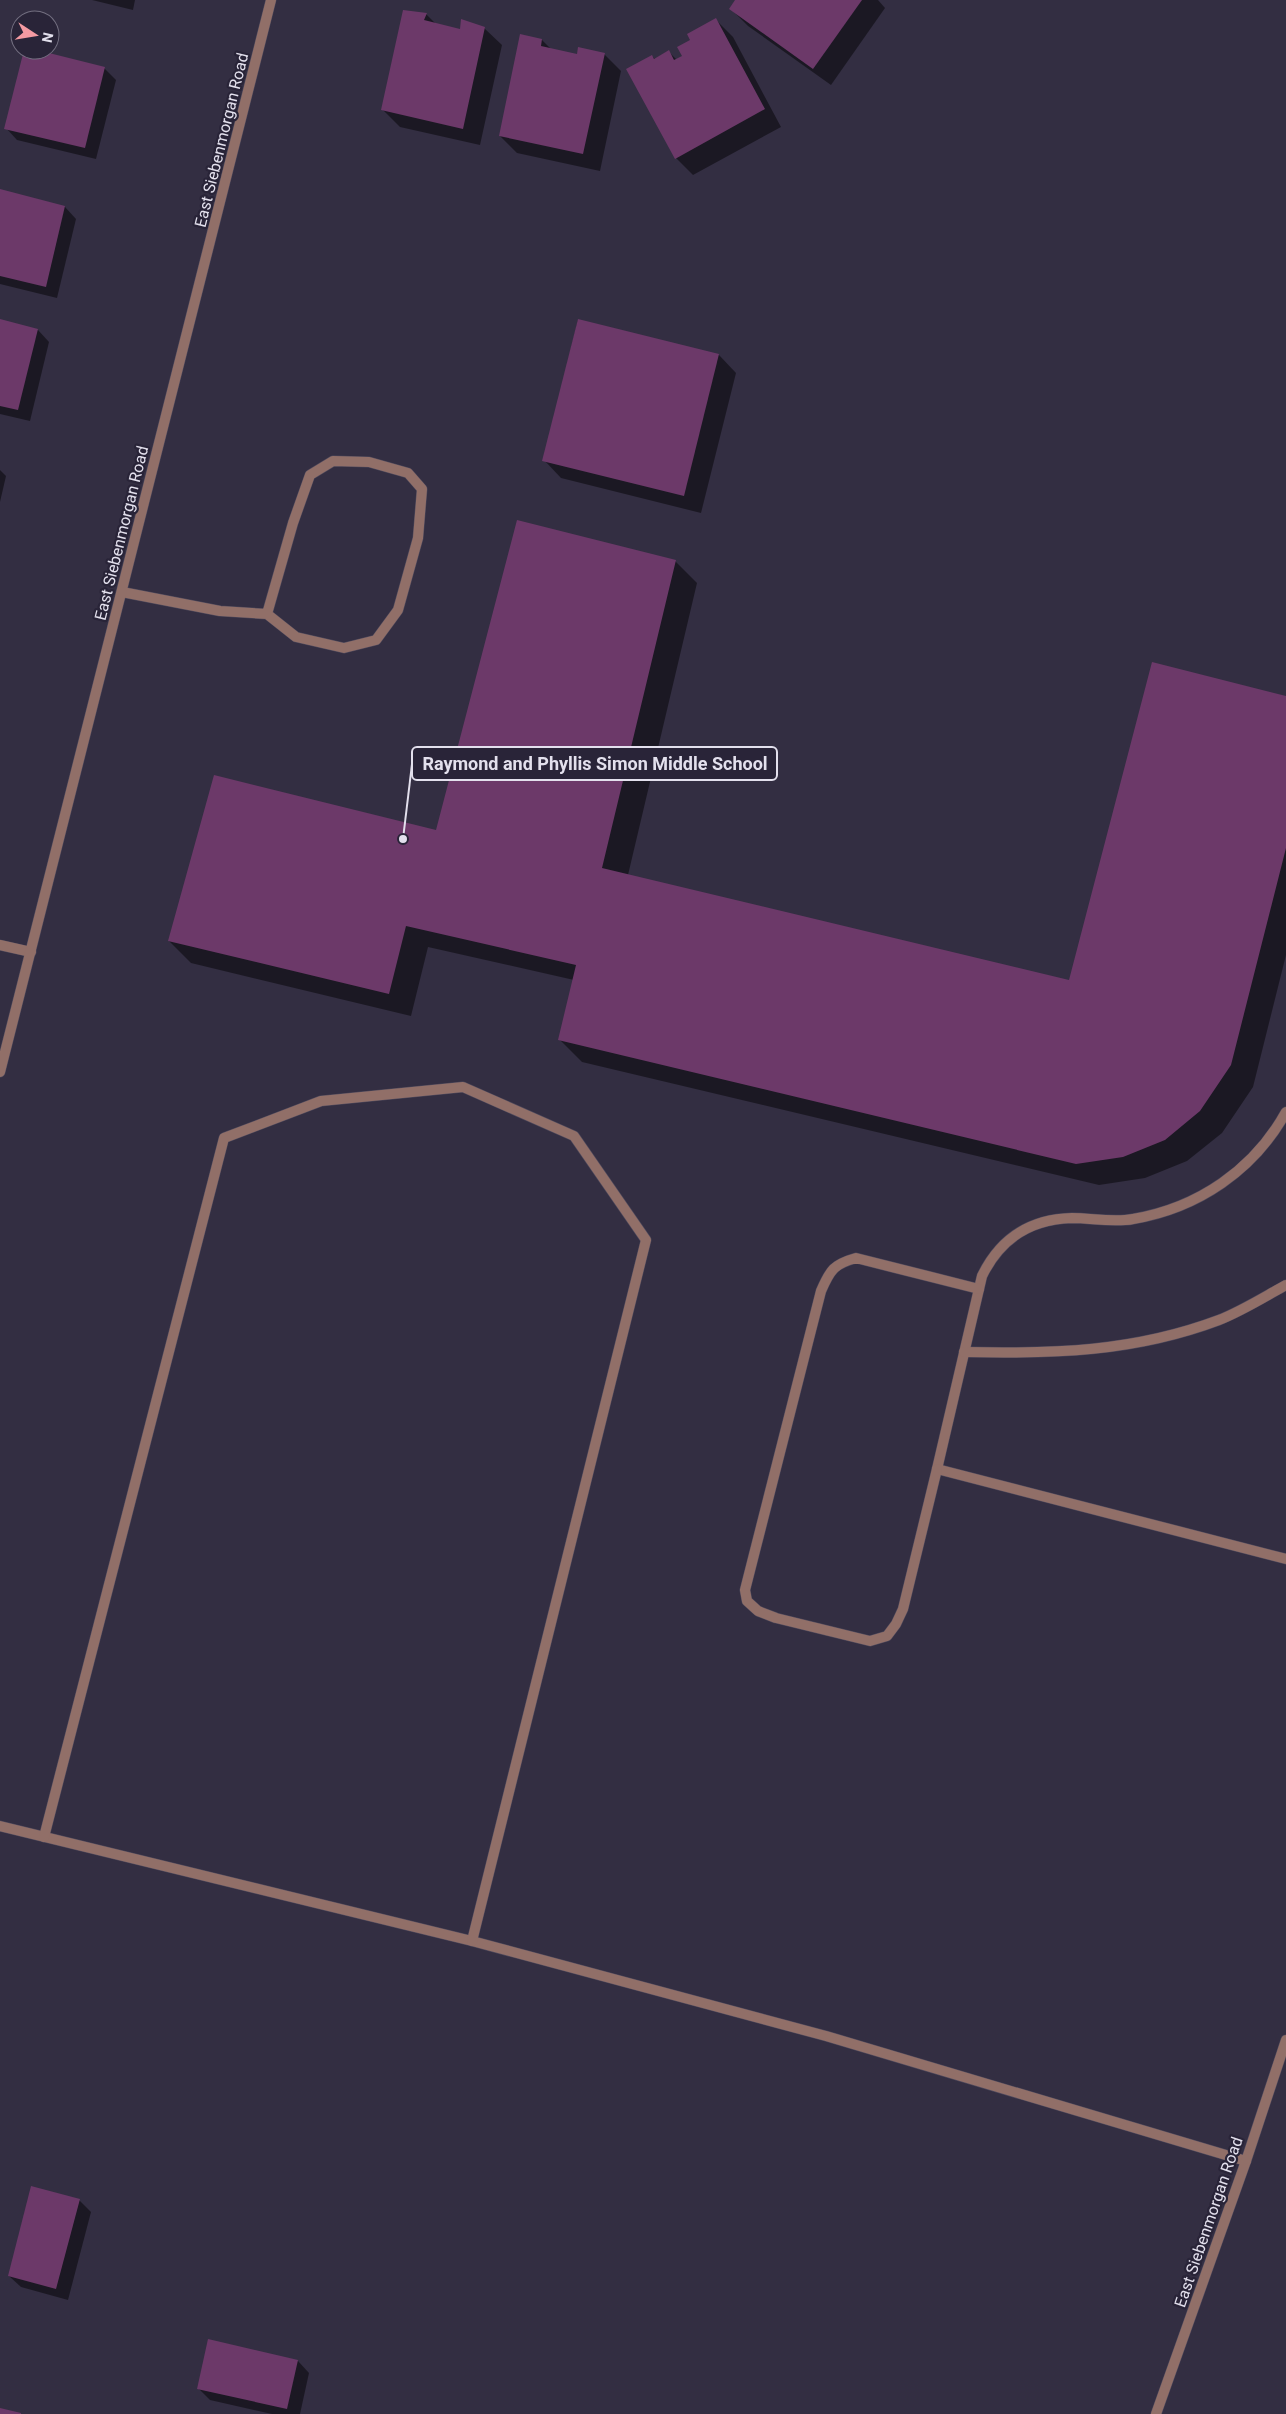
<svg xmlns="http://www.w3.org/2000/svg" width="1286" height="2414" font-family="Roboto,sans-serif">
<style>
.shadow{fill:#0007}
.building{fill:#6c3969}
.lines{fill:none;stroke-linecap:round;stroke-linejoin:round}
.service-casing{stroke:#4f4a5d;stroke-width:11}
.minor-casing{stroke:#4f4a5d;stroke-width:11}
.tertiary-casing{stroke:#4f4a5d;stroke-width:11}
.service{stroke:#916f68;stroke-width:10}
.minor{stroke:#916f68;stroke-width:10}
.tertiary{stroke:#916f68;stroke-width:10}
.labels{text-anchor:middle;stroke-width:4.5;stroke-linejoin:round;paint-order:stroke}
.street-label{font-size:16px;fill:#e3e0ed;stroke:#292438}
.leader{fill:none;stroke:#e3e0ed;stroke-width:2}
.callout-dot{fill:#e3e0ed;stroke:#292438;stroke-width:2}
.callout{fill:#292438;stroke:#e3e0ed;stroke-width:2}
.callout-label{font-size:18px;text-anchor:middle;font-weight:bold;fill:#e3e0ed}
</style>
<rect width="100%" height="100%" fill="#332e42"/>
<!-- shadow -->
<g class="shadow">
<path d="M92,0H135L133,10Z"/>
<path d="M737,0H878L885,8L831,85L748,26L731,9Z"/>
<path d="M426,14L437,25L461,30L484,28L502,45L480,145L400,127L383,110Z"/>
<path d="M716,20L733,37L781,127L693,175L676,158L652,56L655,59L668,51L677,60L684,56L692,40Z"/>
<path d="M521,36L542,40L552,50L578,56L604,54L621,71L600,171L517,153L500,136Z"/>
<path d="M25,50L104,68L116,80L96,159L17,140L6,128Z"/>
<path d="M0,191L65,207L76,219L57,298L0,284Z"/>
<path d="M0,320L38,330L49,342L30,421L0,414Z"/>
<path d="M578,320L719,355L736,373L701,513L561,478L544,460Z"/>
<path d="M0,470L6,476L0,502Z"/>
<path d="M675,561L697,583L628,875L1070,982L1286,697V955L1253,1087L1222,1133L1187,1161L1145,1178L1099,1185L582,1062L560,1040L574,980L428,947L411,1016L191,963L169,941L437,831Z"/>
<path d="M79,2200L91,2212L68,2300L21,2287L9,2276Z"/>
<path d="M298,2361L309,2373L300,2414H272L210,2400L198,2388Z"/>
</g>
<!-- building -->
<g class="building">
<path d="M735,0H862L813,69L729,9Z"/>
<path d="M403,10L427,13L424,20L460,29L461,19L485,27L463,129L381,110Z"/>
<path d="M716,18L765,109L675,159L626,69L652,55L654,59L669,50L674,60L682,56L677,47L690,40L687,34Z"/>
<path d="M520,34L542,39L541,46L577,54L578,47L605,53L583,154L499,136Z"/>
<path d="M24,50H37L105,67L85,148L4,129Z"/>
<path d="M0,189L65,206L46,287L0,276Z"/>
<path d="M0,319L38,329L18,410L0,406Z"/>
<path d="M578,319L719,354L684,496L542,461Z"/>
<path d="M517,520L676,560L602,868L1069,980L1152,662L1286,696V848L1231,1065L1200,1111L1165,1140L1123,1157L1076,1164L558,1040L576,965L406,926L389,994L168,941L214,775L436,830Z"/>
<path d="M31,2186L80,2199L56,2289L8,2276Z"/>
<path d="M208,2339L298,2360L287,2409L197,2389Z"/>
<path d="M0,2408L21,2413V2414H0Z"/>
</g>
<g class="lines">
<!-- service casing -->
<g class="service-casing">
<g id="service">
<path d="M122,592L220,611L267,614L296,637L344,648L376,640L398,610L418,538L422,489L408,473L369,462L333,461L310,475L293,523L267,614"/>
<path d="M1286,1112C1254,1170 1198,1208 1133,1219C1113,1223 1092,1218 1072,1218C1030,1219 1000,1239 982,1276L937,1469L1286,1559"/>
<path d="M964,1352C1053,1354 1134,1352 1219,1320C1242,1311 1264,1297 1286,1285"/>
<path d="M937,1469L903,1609L896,1624L887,1636L870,1641L776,1618L758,1611L747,1601L745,1590L821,1291C830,1270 834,1264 856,1258L979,1289"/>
<path d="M0,1826L472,1941L826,2036L1246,2161"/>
<path d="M44,1837L224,1138L321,1101L463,1087L574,1136L646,1240L472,1941"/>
</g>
</g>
<!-- minor casing -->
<g class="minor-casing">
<g id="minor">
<path d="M0,945L31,952"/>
<path d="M1156,2414L1246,2161L1286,2040"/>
</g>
</g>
<!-- tertiary casing -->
<g class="tertiary-casing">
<path id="tertiary" d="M0,1072L271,0"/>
</g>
<!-- service -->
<use href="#service" class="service"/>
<!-- minor -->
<use href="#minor" class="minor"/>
<!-- tertiary -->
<use href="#tertiary" class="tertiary"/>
</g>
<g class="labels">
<!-- street labels -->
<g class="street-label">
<text transform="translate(221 140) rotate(-76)" y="6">East Siebenmorgan Road</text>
<text transform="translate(121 533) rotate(-76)" y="6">East Siebenmorgan Road</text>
<text transform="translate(1208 2222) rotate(-71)" y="6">East Siebenmorgan Road</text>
</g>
</g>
<!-- callouts -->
<path class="leader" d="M403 839L412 764"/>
<circle class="callout-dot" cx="403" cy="839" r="5"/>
<rect class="callout" x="412" y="747" width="365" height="33" rx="5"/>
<g class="callout-label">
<text x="595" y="770">Raymond and Phyllis Simon Middle School</text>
</g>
<!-- north arrow -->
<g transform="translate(35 35) rotate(102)"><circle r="24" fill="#292438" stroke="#736f80"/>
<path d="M0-4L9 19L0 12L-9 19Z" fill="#f49aa2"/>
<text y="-8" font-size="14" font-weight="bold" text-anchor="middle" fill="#e3e0ed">N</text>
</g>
</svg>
